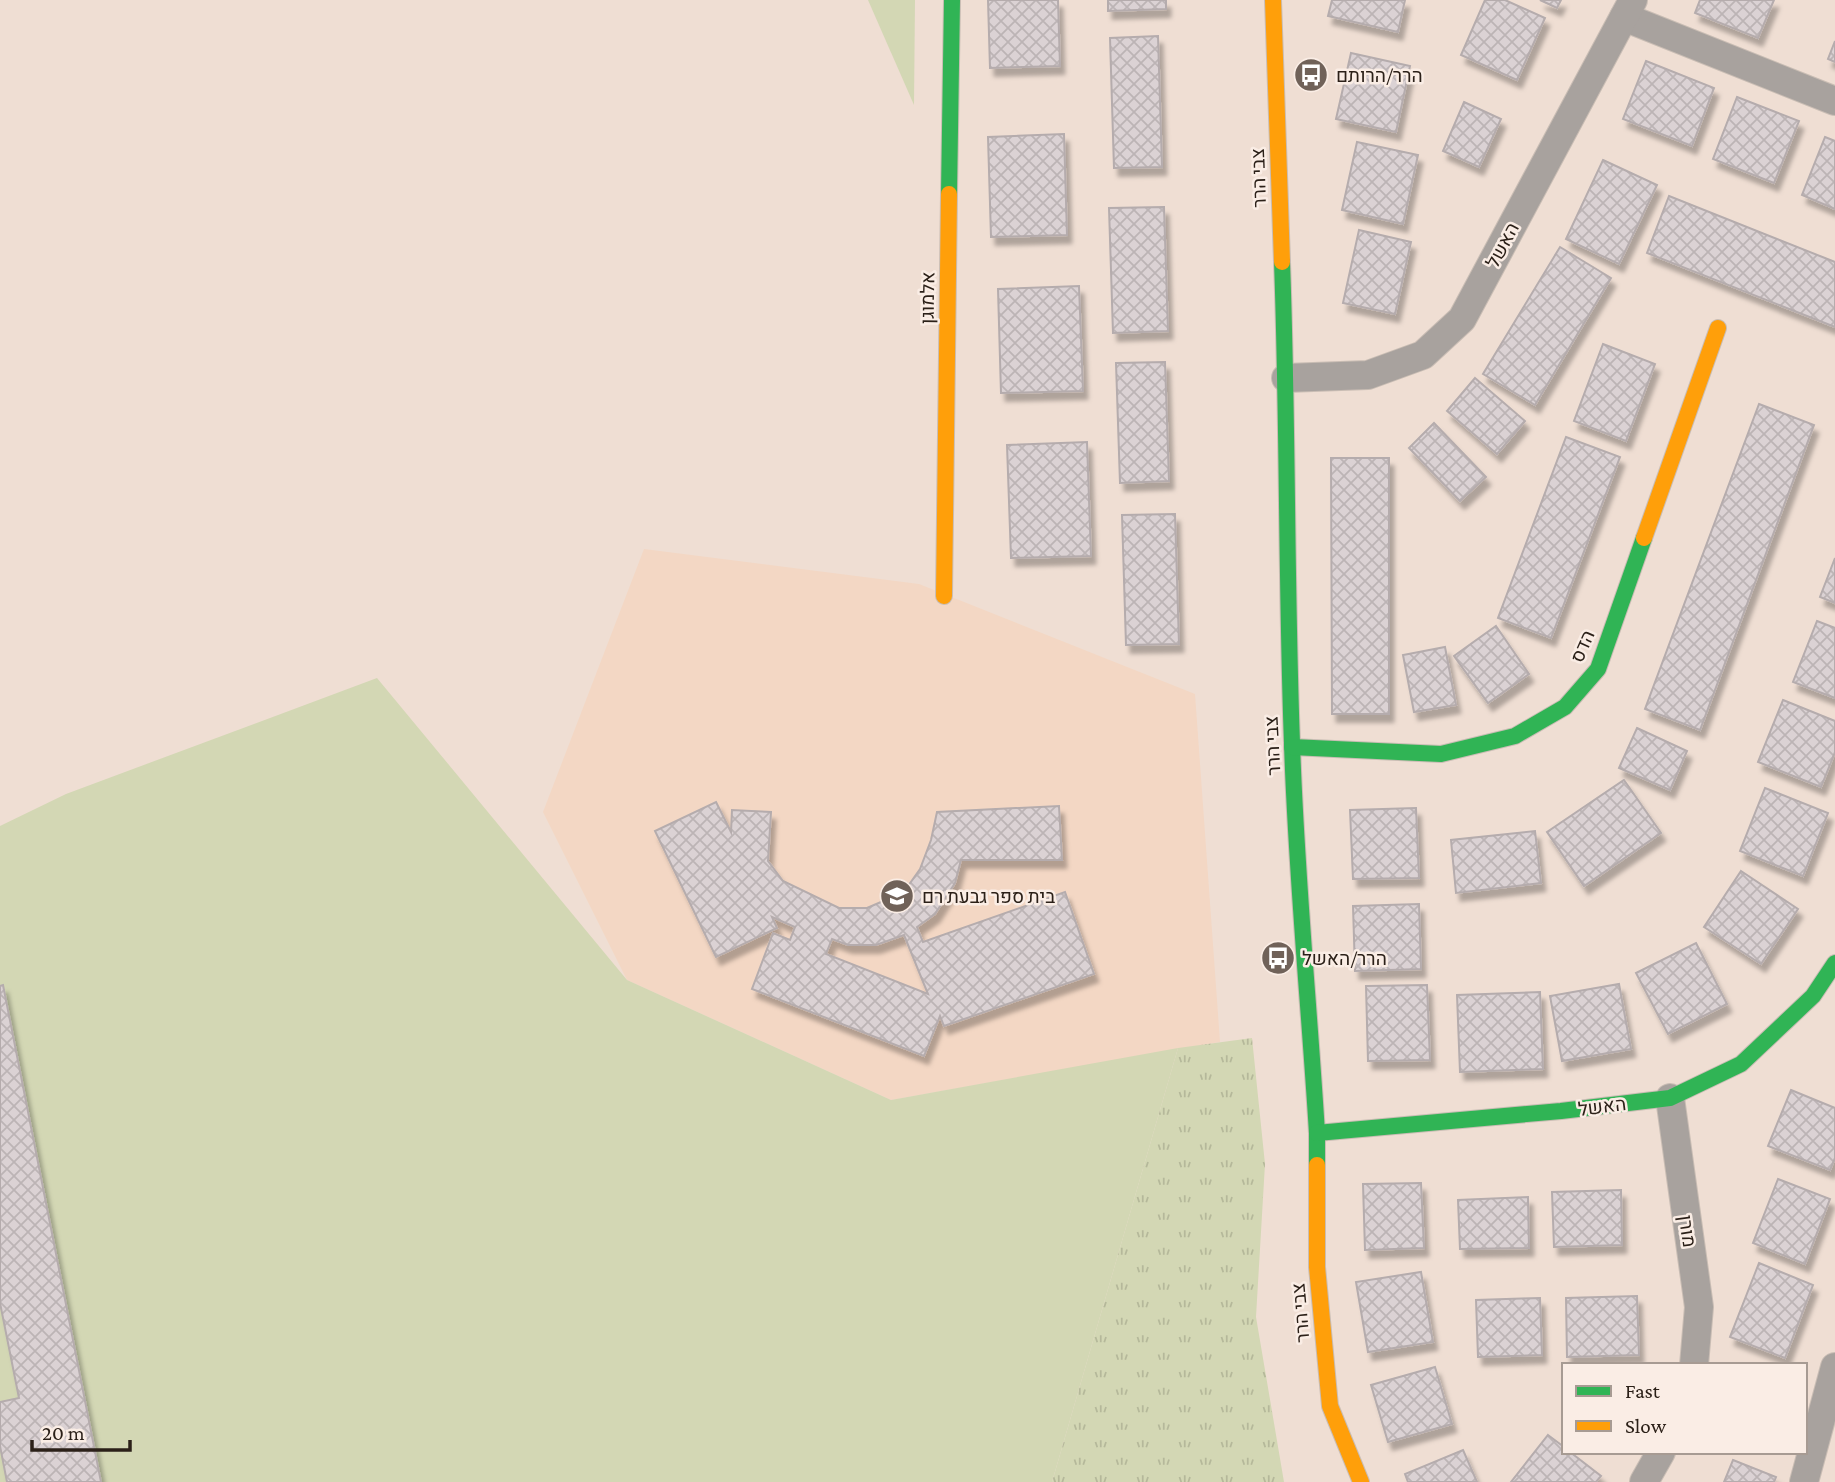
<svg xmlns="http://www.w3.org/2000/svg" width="1835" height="1482" font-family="'Crimson Pro',Heebo,serif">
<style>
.built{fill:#f3d7c4}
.grass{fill:#d3d7b4}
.park{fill:url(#park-tufts)}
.building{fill:url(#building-cross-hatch);stroke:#b5acad;stroke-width:2;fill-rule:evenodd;filter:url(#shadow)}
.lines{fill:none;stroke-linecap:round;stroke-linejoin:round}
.street-casing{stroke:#c9bdb4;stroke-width:30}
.fast-casing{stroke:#c9bdb4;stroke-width:18}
.slow-casing{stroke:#c9bdb4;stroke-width:18}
.street{stroke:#a8a29e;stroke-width:28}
.fast{stroke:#30b455;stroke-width:16}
.slow{stroke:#ff9f0a;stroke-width:16}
.labels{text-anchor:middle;stroke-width:5;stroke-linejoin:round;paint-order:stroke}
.poi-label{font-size:19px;fill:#2b2018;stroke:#faede5;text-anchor:start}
.street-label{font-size:19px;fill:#2b2018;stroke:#faede5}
</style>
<defs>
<pattern id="park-tufts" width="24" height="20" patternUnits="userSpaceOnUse" patternTransform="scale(1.75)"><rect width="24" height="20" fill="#d3d7b4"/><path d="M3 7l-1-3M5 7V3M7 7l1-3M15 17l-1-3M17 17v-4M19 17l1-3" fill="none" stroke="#b5b89a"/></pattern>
<pattern id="building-cross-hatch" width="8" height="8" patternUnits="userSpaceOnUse" patternTransform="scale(1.75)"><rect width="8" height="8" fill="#dbd2d4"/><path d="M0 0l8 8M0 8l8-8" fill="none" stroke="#bcb4b5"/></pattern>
<filter id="shadow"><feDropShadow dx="4.5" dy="8" stdDeviation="2" flood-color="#0004"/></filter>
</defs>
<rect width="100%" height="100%" fill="#efded3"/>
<!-- built -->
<path class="built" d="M644,549L919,584L1195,694L1220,1042L891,1100L627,980L543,812Z"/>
<!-- grass -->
<g class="grass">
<path d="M868,0H915L914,105Z"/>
<path d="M377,678L627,980L891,1100L1178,1048L1052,1482H0V826L66,794Z"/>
</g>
<!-- park -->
<path class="park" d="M1252,1038L1265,1164L1256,1317L1284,1482H1052L1178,1048Z"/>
<!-- building -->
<g class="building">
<path d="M988,0H1058L1060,66L990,68Z"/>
<path d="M1108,0H1166V9L1108,11Z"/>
<path d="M1332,0H1405L1398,32L1328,16Z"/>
<path d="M1485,0H1505L1545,18L1517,80L1461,55Z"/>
<path d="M1540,0H1561L1557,8Z"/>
<path d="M1700,0H1774L1758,38L1695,13Z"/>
<path d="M1158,36L1162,167L1114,168L1110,38Z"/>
<path d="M1835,41V62L1828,59Z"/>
<path d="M1351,53L1410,66L1396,132L1336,119Z"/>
<path d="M1646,61L1714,88L1692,146L1623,119Z"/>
<path d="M1737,97L1799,121L1774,183L1713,159Z"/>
<path d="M1464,102L1501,119L1479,167L1443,151Z"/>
<path d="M1064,134L1067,235L991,237L988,137Z"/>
<path d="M1825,137L1835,141V209L1802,195Z"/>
<path d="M1357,142L1418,155L1403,224L1342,210Z"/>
<path d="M1603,160L1657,185L1619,264L1566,239Z"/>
<path d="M1669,196L1835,262V327L1647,253Z"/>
<path d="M1164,207L1168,331L1113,333L1109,208Z"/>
<path d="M1359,230L1411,242L1395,314L1343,303Z"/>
<path d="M1560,247L1611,278L1535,405L1483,374Z"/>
<path d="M1079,286L1083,391L1001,393L998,289Z"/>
<path d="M1603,344L1655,364L1626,441L1574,421Z"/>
<path d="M1165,362L1169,481L1120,483L1116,363Z"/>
<path d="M1475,378L1525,421L1497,454L1447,411Z"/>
<path d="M1759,404L1814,425L1700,730L1645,709Z"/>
<path d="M1434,423L1486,477L1460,501L1409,448Z"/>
<path d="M1566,437L1620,457L1551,638L1498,618Z"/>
<path d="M1087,442L1091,556L1011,558L1007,445Z"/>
<path d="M1331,458H1389V714H1332Z"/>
<path d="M1175,514L1179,644L1126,645L1122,515Z"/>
<path d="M1835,558V603L1820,597Z"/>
<path d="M1817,621L1835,628V698L1793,682Z"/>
<path d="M1496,626L1529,674L1488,703L1454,656Z"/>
<path d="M1445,647L1456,705L1414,712L1403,655Z"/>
<path d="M1783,700L1835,721V752L1821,787L1758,762Z"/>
<path d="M1637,728L1687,751L1670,790L1619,768Z"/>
<path d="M1624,780L1661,833L1584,886L1547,832Z"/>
<path d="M1765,788L1828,813L1803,876L1740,851Z"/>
<path d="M716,802L731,832L732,810L771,812L768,861L783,881L839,908H867L888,899L908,886L920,869L931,840L937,812L1059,806L1062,860H961L955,883L935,914L917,927L923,942L1065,892L1094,974L944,1026L940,1016L924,1056L752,989L773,933L790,940L795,927L772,917L777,928L716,957L655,831ZM904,935L928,994L826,954L832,939L848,945H876Z"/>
<path d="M1416,808L1419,878L1353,879L1350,810Z"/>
<path d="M1535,831L1541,883L1456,893L1451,840Z"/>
<path d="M1741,871L1798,909L1761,964L1704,927Z"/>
<path d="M1419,904L1421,969L1355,971L1353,906Z"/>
<path d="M1696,943L1727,1004L1668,1034L1636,973Z"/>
<path d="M1619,984L1631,1049L1562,1061L1550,996Z"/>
<path d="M3,985L101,1482H7L0,1446V1402L19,1398L0,1303V986Z"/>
<path d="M1427,985L1430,1060L1368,1061L1366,986Z"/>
<path d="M1540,992L1543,1069L1460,1072L1457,995Z"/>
<path d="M1791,1090L1835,1108V1158L1830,1170L1768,1146Z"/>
<path d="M1778,1179L1830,1199L1805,1264L1753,1243Z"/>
<path d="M1421,1183L1424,1248L1365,1250L1363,1184Z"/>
<path d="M1621,1190L1622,1245L1554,1247L1552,1192Z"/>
<path d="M1528,1197L1529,1248L1460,1249L1458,1200Z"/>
<path d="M1759,1263L1813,1285L1785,1358L1730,1337Z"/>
<path d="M1421,1272L1433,1342L1368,1352L1356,1282Z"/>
<path d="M1637,1296L1639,1355L1567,1357L1566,1298Z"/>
<path d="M1540,1298L1542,1355L1478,1357L1476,1300Z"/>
<path d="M1435,1367L1452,1424L1388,1442L1371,1385Z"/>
<path d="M1548,1435L1564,1447V1452H1570L1601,1476L1596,1482H1511Z"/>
<path d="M1463,1450L1477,1482H1408L1405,1474Z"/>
<path d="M1733,1460L1776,1477L1774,1482H1724Z"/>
</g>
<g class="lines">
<!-- street casing -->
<g class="street-casing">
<g id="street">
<path d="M1624,17L1835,101"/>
<path d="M1286,378L1368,375L1423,355L1462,319L1633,0"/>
<path d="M1670,1098L1699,1307L1694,1365"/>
<path d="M1644,1482L1661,1452"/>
<path d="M1804,1482L1835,1367"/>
</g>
</g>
<!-- fast casing -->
<g class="fast-casing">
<g id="fast">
<path d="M949,194L952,0"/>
<path d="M1282,262C1288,423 1286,583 1292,743C1296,873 1309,1003 1317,1133V1165"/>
<path d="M1292,747L1441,754L1515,736L1565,707L1598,669L1644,538"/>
<path d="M1317,1133L1561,1111L1670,1098L1741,1064L1813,996L1835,963"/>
</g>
</g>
<!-- slow casing -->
<g class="slow-casing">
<g id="slow">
<path d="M1273,0L1282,262"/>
<path d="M1644,538L1718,328"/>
<path d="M944,596L949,194"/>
<path d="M1317,1165V1267L1330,1406L1361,1482"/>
</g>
</g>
<!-- street -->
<use href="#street" class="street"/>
<!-- fast -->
<use href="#fast" class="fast"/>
<!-- slow -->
<use href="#slow" class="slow"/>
</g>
<!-- icons -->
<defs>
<g id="bus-disc" transform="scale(1.75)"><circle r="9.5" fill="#706259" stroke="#faede5"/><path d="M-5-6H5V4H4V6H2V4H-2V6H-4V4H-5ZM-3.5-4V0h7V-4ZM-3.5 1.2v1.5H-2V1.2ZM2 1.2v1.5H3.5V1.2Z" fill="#fff"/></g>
<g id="school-disc" transform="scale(1.75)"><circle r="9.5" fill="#706259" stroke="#faede5"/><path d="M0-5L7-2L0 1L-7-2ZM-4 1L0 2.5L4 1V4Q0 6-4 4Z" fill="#fff"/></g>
</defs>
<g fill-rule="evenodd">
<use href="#bus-disc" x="1311" y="75"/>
<use href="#school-disc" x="897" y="896"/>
<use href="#bus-disc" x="1278" y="958"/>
</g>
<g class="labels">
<!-- poi labels -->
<g class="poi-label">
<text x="1336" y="82">הרר/הרותם</text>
<text x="922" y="903">בית ספר גבעת רם</text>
<text x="1302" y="965">הרר/האשל</text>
</g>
<!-- street labels -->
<g class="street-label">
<text transform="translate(1258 178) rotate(-92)" y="7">צבי הרר</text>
<text transform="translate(1502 245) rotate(-62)" y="7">האשל</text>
<text transform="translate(927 298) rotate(-89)" y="7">אלמוגן</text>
<text transform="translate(1582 646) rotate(-66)" y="7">הדס</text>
<text transform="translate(1272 746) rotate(-93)" y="7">צבי הרר</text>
<text transform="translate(1602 1106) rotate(-7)" y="7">האשל</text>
<text transform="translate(1688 1231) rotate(82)" y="7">מורן</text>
<text transform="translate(1300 1313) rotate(-95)" y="7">צבי הרר</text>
</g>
</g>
<!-- legend -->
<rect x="1562" y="1363" width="245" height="91" fill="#faede5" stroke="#a79b93" stroke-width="2"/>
<rect x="1576" y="1386" width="35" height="10" fill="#30b455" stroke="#a79b93" stroke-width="2"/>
<text x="1625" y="1398" font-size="21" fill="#2b2018">Fast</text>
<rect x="1576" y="1421" width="35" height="10" fill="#ff9f0a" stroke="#a79b93" stroke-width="2"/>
<text x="1625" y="1433" font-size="21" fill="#2b2018">Slow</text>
<!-- scale -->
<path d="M32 1440v10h98v-10" fill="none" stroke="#2b2018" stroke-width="3.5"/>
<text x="42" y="1440" font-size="21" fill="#2b2018" stroke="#faede5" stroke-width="5" paint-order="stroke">20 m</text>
</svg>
